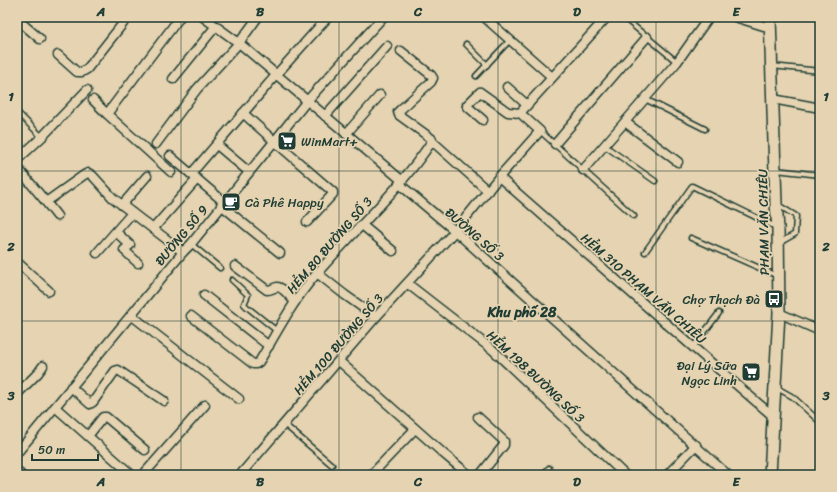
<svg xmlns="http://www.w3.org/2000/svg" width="837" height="492" font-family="Sriracha,sans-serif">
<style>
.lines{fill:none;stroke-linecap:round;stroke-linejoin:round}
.lane-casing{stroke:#1f3d34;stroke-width:7}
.street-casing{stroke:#1f3d34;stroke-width:11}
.secondary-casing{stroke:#1f3d34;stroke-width:14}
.lane{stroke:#e5d3b1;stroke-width:4}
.street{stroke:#e5d3b1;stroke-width:8}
.secondary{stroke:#e5d3b1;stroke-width:11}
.grid{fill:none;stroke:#1f3d34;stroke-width:1;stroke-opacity:0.55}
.labels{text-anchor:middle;stroke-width:3.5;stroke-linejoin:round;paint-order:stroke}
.poi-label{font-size:13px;fill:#1f3d34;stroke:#e5d3b1;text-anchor:start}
.street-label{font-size:13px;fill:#1f3d34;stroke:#e5d3b1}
.neighbourhood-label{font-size:14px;font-weight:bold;fill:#1f3d34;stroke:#e5d3b1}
.neatline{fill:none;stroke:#1f3d34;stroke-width:1.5}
.grid-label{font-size:13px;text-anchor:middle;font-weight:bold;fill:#1f3d34}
</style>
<rect width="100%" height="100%" fill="#e5d3b1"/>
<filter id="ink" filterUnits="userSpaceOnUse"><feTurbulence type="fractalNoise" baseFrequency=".025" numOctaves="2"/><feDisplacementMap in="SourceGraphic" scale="8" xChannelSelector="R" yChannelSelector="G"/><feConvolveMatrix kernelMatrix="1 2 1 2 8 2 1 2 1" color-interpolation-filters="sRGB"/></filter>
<g filter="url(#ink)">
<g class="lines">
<!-- lane casing -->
<g class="lane-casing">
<g id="lane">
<path d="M623,17L677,62"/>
<path d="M466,44L487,65"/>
<path d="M772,66L820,71"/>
<path d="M476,76L510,40"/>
<path d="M645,99L705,129"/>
<path d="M17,112L42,137"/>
<path d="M540,131L634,216"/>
<path d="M605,146L655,181"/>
<path d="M776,170L820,175"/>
<path d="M778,205L796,216L795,234L779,243"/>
<path d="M691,238L778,276"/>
<path d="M191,244L220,268"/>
<path d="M645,252L692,186L776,227"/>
<path d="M232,280L248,295L244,304L247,307L277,331"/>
<path d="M693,347L719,313"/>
<path d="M777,388L793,397L820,422"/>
<path d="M284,424L332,465"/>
<path d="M542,475L549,468"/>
</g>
</g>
<!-- street casing -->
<g class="street-casing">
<g id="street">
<path d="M203,17L239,43L399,178L403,187L455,231L728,475"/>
<path d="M484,17L552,77"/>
<path d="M735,17L770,28"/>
<path d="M17,19L40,39"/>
<path d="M58,55L77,72H82L87,69L128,17"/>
<path d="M173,79L216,26"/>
<path d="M507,87L527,105"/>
<path d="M773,99L820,108"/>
<path d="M93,100L107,114"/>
<path d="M243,113L274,141L333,192V194L307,222"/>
<path d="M325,116L387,46"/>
<path d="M483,120L468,107L467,105L480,92L508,112L520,113"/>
<path d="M625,122L678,162"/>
<path d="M346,134L380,95"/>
<path d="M432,141L488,191"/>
<path d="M156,144L197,89L239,43L258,17"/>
<path d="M555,144L647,37"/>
<path d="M217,145L249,172"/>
<path d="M170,156L224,202"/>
<path d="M17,160L42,137L87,90"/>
<path d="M17,167L46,202L84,175L88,173L92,175L113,198L183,252"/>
<path d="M583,170L677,62L709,17"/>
<path d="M171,172L107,114L180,17"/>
<path d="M191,174L276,75L328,17"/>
<path d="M499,177L693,347L774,417"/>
<path d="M46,202L57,216"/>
<path d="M122,205L147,176"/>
<path d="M221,205L280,253"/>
<path d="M362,225L393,251"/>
<path d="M153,229L197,179"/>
<path d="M116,232L130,245L124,250L138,263"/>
<path d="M97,253L132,213"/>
<path d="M17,262L49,291"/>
<path d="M235,266L267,290C271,290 273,288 277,287C283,287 291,298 295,302"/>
<path d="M317,273L345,295L376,317"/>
<path d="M408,284L493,350L625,475"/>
<path d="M204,295L269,346"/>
<path d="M779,313L820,331"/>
<path d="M131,315L239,399"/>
<path d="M191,316L253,364H256L259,362C276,334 291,304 313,278C351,233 400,190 432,141V139L399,115L398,112L400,110L431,82L433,78L431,75L401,51"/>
<path d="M339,361L444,454L469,475"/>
<path d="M71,387L90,404L93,402L115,371L118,370L164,401"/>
<path d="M17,394L38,373L43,366"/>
<path d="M55,407L132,475"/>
<path d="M478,417L504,441V445L480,475"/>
<path d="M88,436L103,417H106L145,450"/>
<path d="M17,453L183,252L191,244L307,101L383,17"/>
<path d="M17,471L21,475"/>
<path d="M143,475L205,405"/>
<path d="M240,475L376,317L455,231L499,177L540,131L520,113L607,17"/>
<path d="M371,475L415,429"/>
<path d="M667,475L696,445"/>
</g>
</g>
<!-- secondary casing -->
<g class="secondary-casing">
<path id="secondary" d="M770,17L776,204L778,228L779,313L770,475"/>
</g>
<!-- lane -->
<use href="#lane" class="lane"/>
<!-- street -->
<use href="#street" class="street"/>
<!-- secondary -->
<use href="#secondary" class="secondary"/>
</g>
</g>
<!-- grid -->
<path class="grid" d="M181,17V475M339,17V475M498,17V475M656,17V475M17,171H820M17,321H820"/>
<!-- icons -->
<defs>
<g id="supermarket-square" transform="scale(1)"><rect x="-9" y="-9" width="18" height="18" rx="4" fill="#1f3d34" stroke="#e5d3b1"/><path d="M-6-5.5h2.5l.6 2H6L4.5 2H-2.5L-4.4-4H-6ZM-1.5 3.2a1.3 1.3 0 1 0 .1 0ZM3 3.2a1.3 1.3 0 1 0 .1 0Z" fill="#fff"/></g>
<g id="cafe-square" transform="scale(1)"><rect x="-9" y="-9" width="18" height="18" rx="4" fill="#1f3d34" stroke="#e5d3b1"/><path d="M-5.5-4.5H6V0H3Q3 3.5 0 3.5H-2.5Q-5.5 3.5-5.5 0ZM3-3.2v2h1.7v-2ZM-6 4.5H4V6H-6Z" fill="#fff"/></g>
<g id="bus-square" transform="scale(1)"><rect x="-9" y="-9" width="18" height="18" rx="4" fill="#1f3d34" stroke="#e5d3b1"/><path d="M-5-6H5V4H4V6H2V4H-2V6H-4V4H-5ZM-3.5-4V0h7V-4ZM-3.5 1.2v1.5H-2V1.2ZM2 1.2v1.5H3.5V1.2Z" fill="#fff"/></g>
</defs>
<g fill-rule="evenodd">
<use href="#supermarket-square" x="287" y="141"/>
<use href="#cafe-square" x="231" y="202"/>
<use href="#bus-square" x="774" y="299"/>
<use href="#supermarket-square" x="751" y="372"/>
</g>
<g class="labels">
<!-- poi labels -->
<g class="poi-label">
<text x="301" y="146">WinMart+</text>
<text x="245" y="207">Cà Phê Happy</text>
<text x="760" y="304" text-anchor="end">Chợ Thạch Đà</text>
<text x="737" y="370" text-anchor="end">Đại Lý Sữa<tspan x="737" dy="15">Ngọc Linh</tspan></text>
</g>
<!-- street labels -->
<g class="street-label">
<text transform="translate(763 222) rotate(-91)" y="5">PHẠM VĂN CHIÊU</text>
<text transform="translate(475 234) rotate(41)" y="5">ĐƯỜNG SỐ 3</text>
<text transform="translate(181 235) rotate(-50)" y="5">ĐƯỜNG SỐ 9</text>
<text transform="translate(329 245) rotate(-49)" y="5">HẺM 80 ĐƯỜNG SỐ 3</text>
<text transform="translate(644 288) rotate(41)" y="5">HẺM 310 PHẠM VĂN CHIÊU</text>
<text transform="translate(338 344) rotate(-49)" y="5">HẺM 100 ĐƯỜNG SỐ 3</text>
<text transform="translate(536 376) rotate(43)" y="5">HẺM 198 ĐƯỜNG SỐ 3</text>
</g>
<!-- neighbourhood labels -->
<g class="neighbourhood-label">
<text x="522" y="317">Khu phố 28</text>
</g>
</g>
<!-- margin -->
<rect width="837" height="492" fill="none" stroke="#e5d3b1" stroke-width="44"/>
<!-- scale -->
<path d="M32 454v6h66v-6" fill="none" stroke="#1f3d34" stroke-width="2"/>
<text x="38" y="454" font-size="12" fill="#1f3d34" stroke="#e5d3b1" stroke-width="3" paint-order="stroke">50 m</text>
<rect x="22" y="22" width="793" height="448" class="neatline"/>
<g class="grid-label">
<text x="101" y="16">A</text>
<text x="260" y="16">B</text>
<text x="418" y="16">C</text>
<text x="577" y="16">D</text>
<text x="736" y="16">E</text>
<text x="11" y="101">1</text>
<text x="826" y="101">1</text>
<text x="11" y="251">2</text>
<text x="826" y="251">2</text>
<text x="11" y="400">3</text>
<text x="826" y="400">3</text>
<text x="101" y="486">A</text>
<text x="260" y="486">B</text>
<text x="418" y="486">C</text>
<text x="577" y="486">D</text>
<text x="736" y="486">E</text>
</g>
</svg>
